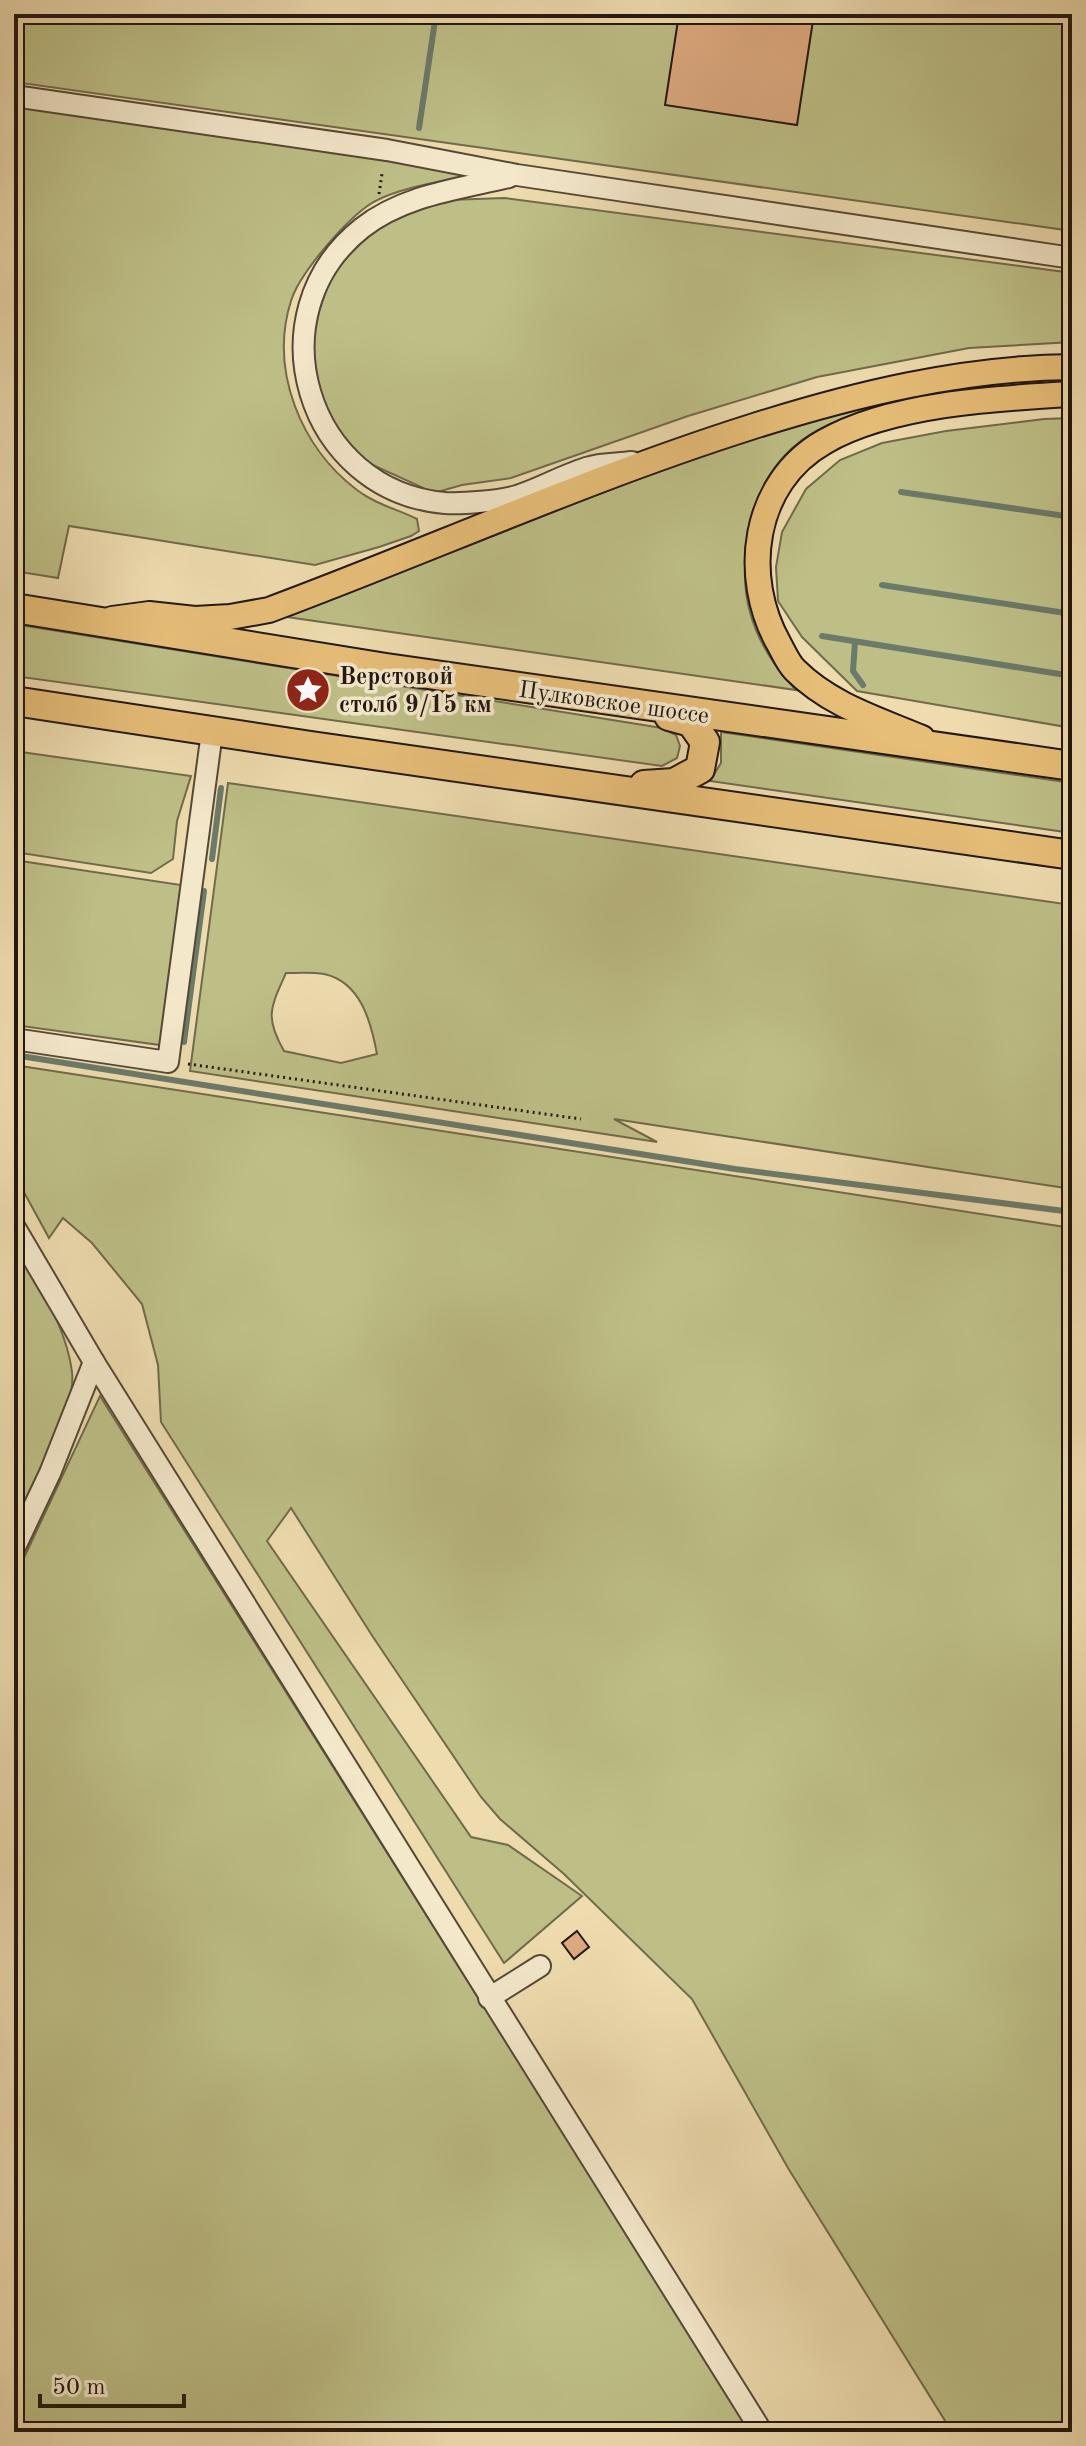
<svg xmlns="http://www.w3.org/2000/svg" width="1086" height="2446" font-family="'Old Standard TT',serif">
<style>
.green{fill:#bebf87;stroke:#706b4b;stroke-width:2;fill-rule:evenodd}
.lines{fill:none;stroke-linecap:round;stroke-linejoin:round}
.stream{stroke:#6b7a6a;stroke-width:6}
.building{fill:#deaa81;stroke:#23170f;stroke-width:2}
.minor-casing{stroke:#564837;stroke-width:24}
.major-casing{stroke:#23170f;stroke-width:28}
.highway-casing{stroke:#23170f;stroke-width:32}
.path{stroke:#23170f;stroke-width:3;stroke-dasharray:2 4;stroke-linecap:butt}
.minor{stroke:#f4e8cb;stroke-width:20}
.major{stroke:#e7be78;stroke-width:24}
.highway{stroke:#e7be78;stroke-width:28}
.labels{text-anchor:middle;stroke-width:7;stroke-linejoin:round;paint-order:stroke}
.poi-label{font-size:24px;font-weight:bold;fill:#23170f;stroke:#f4e8cb;text-anchor:start}
.street-label{font-size:24px;fill:#23170f;stroke:#f4e8cb}
</style>
<rect width="100%" height="100%" fill="#eedcaf"/>
<filter id="stains"><feTurbulence type="fractalNoise" baseFrequency=".0025" numOctaves="4"/><feColorMatrix values="0 0 0 0 .2 0 0 0 0 .09 0 0 0 0 .02 0 0 0 .5 -.17"/></filter>
<radialGradient id="worn" r=".72"><stop offset=".6" stop-color="#630" stop-opacity="0"/><stop offset="1" stop-color="#630" stop-opacity=".3"/></radialGradient>
<!-- green -->
<g class="green">
<path d="M14,14H1072V231L14,82Z"/>
<path d="M14,105L465,170L464,177C437,182 388,190 366,207C343,224 299,274 291,301C269,370 301,448 357,490C375,504 397,509 417,519L419,531L411,536L379,547L315,565L69,526L58,578L14,571Z"/>
<path d="M505,198L1072,273V342L969,348L817,377L688,416L511,478L462,485L434,493L364,461L337,428L318,391L312,347L319,311L332,273L382,221L447,200Z"/>
<path d="M1034,379H1072V385C1036,389 1000,393 963,397C901,405 822,408 779,462C760,485 752,518 747,547C738,602 758,650 796,690L287,617L632,481L774,430L891,399L976,385Z"/>
<path d="M1072,418V728L857,691L802,637L778,601L776,567L782,532L806,489L840,460L882,443L946,431L1044,419Z"/>
<path d="M14,624L662,728L676,735L680,746L677,758L662,766L14,676Z"/>
<path d="M721,732L1072,783V833L710,781L721,763Z"/>
<path d="M14,751L191,776L177,821L173,859L151,873L14,852Z"/>
<path d="M228,783L1072,905V1189L614,1119L657,1142L190,1071ZM286,973C298,973 312,972 324,974C361,982 371,1022 377,1054L341,1063L284,1051C264,1016 271,1007 286,973Z"/>
<path d="M14,860L181,885L160,1045L14,1025Z"/>
<path d="M14,1065L1072,1228V2432H952L788,2168L692,1999L564,1874L500,1819L481,1797L373,1637L291,1508L267,1541L471,1837L508,1845L582,1896L504,1963L161,1422L158,1365L142,1304L92,1243L63,1218L49,1238L19,1183L14,1177Z"/>
<path d="M14,1244C38,1282 66,1326 72,1372C77,1410 30,1502 14,1540Z"/>
<path d="M100,1396L751,2432H14V1579Z"/>
</g>
<g class="lines">
<!-- stream -->
<g class="stream">
<path d="M419,128L436,14"/>
<path d="M901,492L1072,517"/>
<path d="M882,585L1072,614"/>
<path d="M822,636L1072,676"/>
<path d="M855,642L853,671L863,685"/>
<path d="M212,859L221,788"/>
<path d="M184,1042L204,891"/>
<path d="M14,1055L735,1169L1072,1212"/>
</g>
</g>
<!-- building -->
<g class="building">
<path d="M679,14H814L797,125L665,105Z"/>
<path d="M577,1931L589,1947L574,1959L562,1943Z"/>
</g>
<g class="lines">
<!-- minor casing -->
<g class="minor-casing">
<g id="minor">
<path d="M14,96L387,150L517,175L1072,258"/>
<path d="M509,177C459,189 404,195 362,228C253,314 306,491 445,503C463,504 499,501 517,496C542,488 565,474 590,467C603,463 618,464 632,462"/>
<path d="M14,1039L168,1062L212,732"/>
<path d="M14,1226L94,1362L762,2432"/>
<path d="M14,1549L50,1473L94,1362"/>
<path d="M489,1998L540,1966"/>
</g>
</g>
<!-- major casing -->
<g class="major-casing">
<g id="major">
<path d="M112,619L149,614L195,619L230,617L269,610C430,550 587,479 751,427C855,394 963,368 1072,367"/>
<path d="M922,738C877,719 830,705 795,670C788,663 784,653 779,644C741,577 752,483 824,442C889,404 997,398 1072,394"/>
</g>
</g>
<!-- highway casing -->
<g class="highway-casing">
<g id="highway">
<path d="M14,608L386,668L1072,766"/>
<path d="M14,701L311,746L1072,855"/>
<path d="M644,785L674,783L700,769L705,742L691,722L669,716"/>
</g>
</g>
<!-- path -->
<g class="path">
<path d="M379,194L382,174"/>
<path d="M188,1064L581,1119"/>
</g>
<!-- minor -->
<use href="#minor" class="minor"/>
<!-- major -->
<use href="#major" class="major"/>
<!-- highway -->
<use href="#highway" class="highway"/>
</g>
<!-- icons -->
<defs>
<g id="sight-disc" transform="scale(2.3)"><circle r="9.5" fill="#8f2418" stroke="#f4e8cb"/><path d="M0-6L1.8-2.2L6-1.7L2.9 1.2L3.7 5.4L0 3.3L-3.7 5.4L-2.9 1.2L-6-1.7L-1.8-2.2Z" fill="#fff"/></g>
</defs>
<g fill-rule="evenodd">
<use href="#sight-disc" x="308" y="690"/>
</g>
<g class="labels">
<!-- poi labels -->
<g class="poi-label">
<text x="339" y="684">Верстовой<tspan x="339" dy="28">столб 9/15 км</tspan></text>
</g>
<!-- street labels -->
<g class="street-label">
<text transform="translate(614 702) rotate(8)" y="8">Пулковское шоссе</text>
</g>
</g>
<!-- margin -->
<rect width="1086" height="2446" fill="none" stroke="#eedcaf" stroke-width="48"/>
<rect x="16" y="16" width="1054" height="2414" fill="none" stroke="#23170f" stroke-width="4"/>
<rect x="24" y="24" width="1038" height="2398" fill="none" stroke="#23170f" stroke-width="2"/>
<!-- scale -->
<path d="M40 2394v12h144v-12" fill="none" stroke="#23170f" stroke-width="4"/>
<text x="52" y="2394" font-size="24" fill="#23170f" stroke="#f4e8cb" stroke-width="6" paint-order="stroke">50 m</text>
<rect width="100%" height="100%" filter="url(#stains)"/>
<rect width="100%" height="100%" fill="url(#worn)"/>
</svg>
